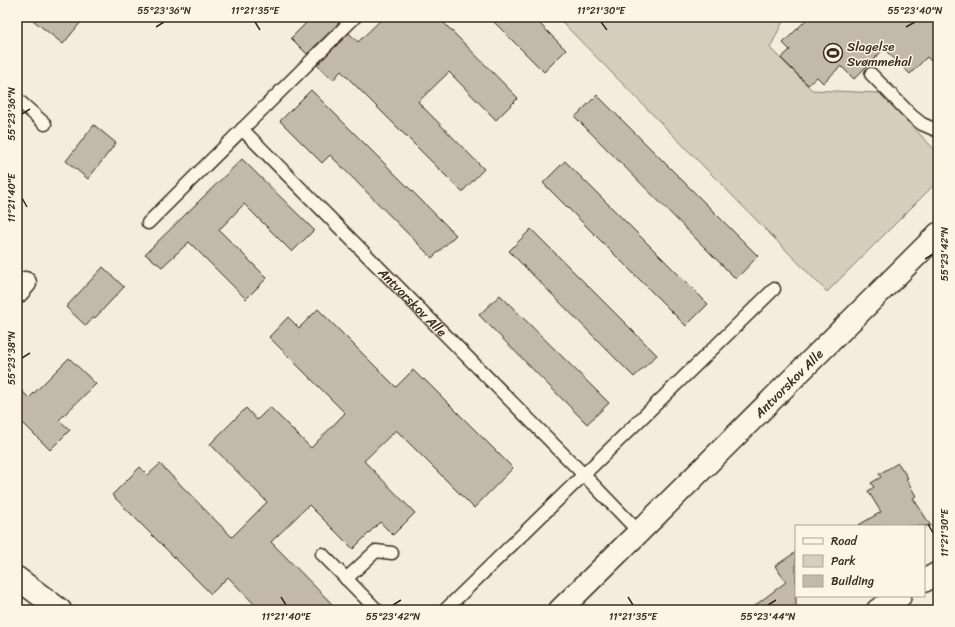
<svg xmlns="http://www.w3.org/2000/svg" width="955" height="627" font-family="Sriracha,sans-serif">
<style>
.park{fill:#d6cdbd;stroke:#887c6e}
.building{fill:#c3b9aa;stroke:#3b2a1e}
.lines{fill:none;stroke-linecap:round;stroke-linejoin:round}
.lane-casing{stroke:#3b2a1e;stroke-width:15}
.street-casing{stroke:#3b2a1e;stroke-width:25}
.secondary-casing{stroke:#3b2a1e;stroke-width:25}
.lane{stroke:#fcf5e5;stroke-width:12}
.street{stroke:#fcf5e5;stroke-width:22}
.secondary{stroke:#fcf5e5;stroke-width:22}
.ticks{fill:none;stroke:#3b2a1e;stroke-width:1.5}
.labels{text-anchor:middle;stroke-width:3;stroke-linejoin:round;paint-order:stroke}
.poi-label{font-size:13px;fill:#3b2a1e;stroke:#fcf5e5;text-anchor:start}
.street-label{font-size:13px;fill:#3b2a1e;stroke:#fcf5e5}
.neatline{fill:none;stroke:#3b2a1e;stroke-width:1.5}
.ticks-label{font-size:10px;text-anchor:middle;fill:#3b2a1e}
</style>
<rect width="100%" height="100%" fill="#f4eddd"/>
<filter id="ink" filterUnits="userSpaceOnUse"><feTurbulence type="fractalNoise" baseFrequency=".025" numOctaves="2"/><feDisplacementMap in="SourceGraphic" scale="8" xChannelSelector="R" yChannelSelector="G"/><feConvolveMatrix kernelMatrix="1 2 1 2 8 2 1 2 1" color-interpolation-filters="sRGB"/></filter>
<g filter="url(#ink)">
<!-- park -->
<path class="park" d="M557,17H785L770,48L812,90L880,93L938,153V181L827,292Z"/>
<!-- building -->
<g class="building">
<path d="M29,17H85L63,44Z"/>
<path d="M312,17H333L339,23L307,54L291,38Z"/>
<path d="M384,17H438L518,98L496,120L449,72L418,102L484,169L462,192L341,71L333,80L317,65L349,33L358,42Z"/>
<path d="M489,17H533L566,50L544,72Z"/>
<path d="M809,17H938V68L927,57L910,74L884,49L854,79L841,66L823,83L817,77L808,85L781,58L790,50L783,43Z"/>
<path d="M311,90L456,235L432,258L330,155L322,163L280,121Z"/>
<path d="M597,95L758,256L736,279L575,117Z"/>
<path d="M94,125L116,143L88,179L66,161Z"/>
<path d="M242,159L314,230L292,252L244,204L219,230L267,278L246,299L189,242L162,267L145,254Z"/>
<path d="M565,161L708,304L686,326L543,183Z"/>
<path d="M531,229L657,355L634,377L509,251Z"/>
<path d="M103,267L124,287L95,318L94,317L86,326L66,307Z"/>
<path d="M500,295L609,403L587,424L479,315Z"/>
<path d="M318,309L396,387L413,370L423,380L424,379L513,468L474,508L396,430L364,461L415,513L393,535L380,522L353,549L309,505L271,542L338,610H260L228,577L211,594L112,495L140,467L148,475L160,464L232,537L267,502L210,444L246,408L257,420L270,407L311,448L345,413L269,337L288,317L299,328Z"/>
<path d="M69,358L96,384L59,420L70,430L50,450L17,417V386L29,398Z"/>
<path d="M898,463L908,478L906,479L916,496L913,498L931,526H857L881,512L868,491L874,487L871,483L881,477L879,474Z"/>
<path d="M796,552V610H749L786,582L775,566Z"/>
</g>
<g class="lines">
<!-- lane casing -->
<g class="lane-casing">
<g id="lane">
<path d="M871,74L912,116L922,124L936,130"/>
<path d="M17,99L45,124"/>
<path id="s1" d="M242,129L584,475L639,532"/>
<path d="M148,223L355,17"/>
<path d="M322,554L377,610"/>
<path d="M346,579L376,551L392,553"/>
<path d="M445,610L774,289"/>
</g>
</g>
<!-- street casing -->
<g class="street-casing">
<path id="street" d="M17,292L25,283"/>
</g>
<!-- secondary casing -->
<g class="secondary-casing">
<g id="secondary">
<path d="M17,578L60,610"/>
<path d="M924,581L938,573"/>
<path id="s2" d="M560,610L639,532L938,234"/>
<path d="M878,610L900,596"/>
</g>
</g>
<!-- lane -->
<use href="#lane" class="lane"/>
<!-- street -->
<use href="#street" class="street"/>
<!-- secondary -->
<use href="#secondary" class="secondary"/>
</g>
</g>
<!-- ticks -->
<path class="ticks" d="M255,22L260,30M601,22L607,30M156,27L164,22M906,27L915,22M22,114L30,109M22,198L27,207M925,259L933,254M22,358L30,353M928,524L933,533M281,597L286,605M628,597L633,605M393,605L401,600M768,605L776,600"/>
<!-- icons -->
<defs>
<g id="stadium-ring" transform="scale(1)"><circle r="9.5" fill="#fcf5e5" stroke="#3b2a1e" stroke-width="1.5"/><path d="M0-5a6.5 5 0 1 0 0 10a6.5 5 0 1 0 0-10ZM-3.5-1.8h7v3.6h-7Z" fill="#3b2a1e"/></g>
</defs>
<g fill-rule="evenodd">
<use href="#stadium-ring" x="833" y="53"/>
</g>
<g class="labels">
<!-- poi labels -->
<g class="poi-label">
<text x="847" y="51">Slagelse<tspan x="847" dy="15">Svømmehal</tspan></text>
</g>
<!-- street labels -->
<g class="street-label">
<text dy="5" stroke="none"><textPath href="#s1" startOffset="243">Antvorskov Alle</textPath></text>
<text dy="5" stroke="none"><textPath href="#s2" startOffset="322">Antvorskov Alle</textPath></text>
</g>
</g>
<!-- margin -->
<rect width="955" height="627" fill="none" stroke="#fcf5e5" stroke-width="44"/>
<!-- legend -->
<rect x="795" y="525" width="130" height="72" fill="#fcf5e5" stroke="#afa495"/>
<rect x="803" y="538" width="20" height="6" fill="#fcf5e5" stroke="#afa495"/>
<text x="831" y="545" font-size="12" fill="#3b2a1e">Road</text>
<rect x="803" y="555" width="20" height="12" fill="#d6cdbd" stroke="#afa495"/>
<text x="831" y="565" font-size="12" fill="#3b2a1e">Park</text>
<rect x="803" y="575" width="20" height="12" fill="#c3b9aa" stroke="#afa495"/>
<text x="831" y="585" font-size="12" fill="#3b2a1e">Building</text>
<rect x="22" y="22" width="911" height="583" class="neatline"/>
<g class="ticks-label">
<text x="164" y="14">55°23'36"N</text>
<text x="255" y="14">11°21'35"E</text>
<text x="601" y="14">11°21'30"E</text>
<text x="915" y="14">55°23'40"N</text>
<text transform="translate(11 114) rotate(-90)" y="4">55°23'36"N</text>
<text transform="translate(11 198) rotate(-90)" y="4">11°21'40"E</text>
<text transform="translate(944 254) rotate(-90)" y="4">55°23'42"N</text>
<text transform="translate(11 358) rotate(-90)" y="4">55°23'38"N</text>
<text transform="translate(944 533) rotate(-90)" y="4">11°21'30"E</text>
<text x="286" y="620">11°21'40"E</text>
<text x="393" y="620">55°23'42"N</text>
<text x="633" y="620">11°21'35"E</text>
<text x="768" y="620">55°23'44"N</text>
</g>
</svg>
